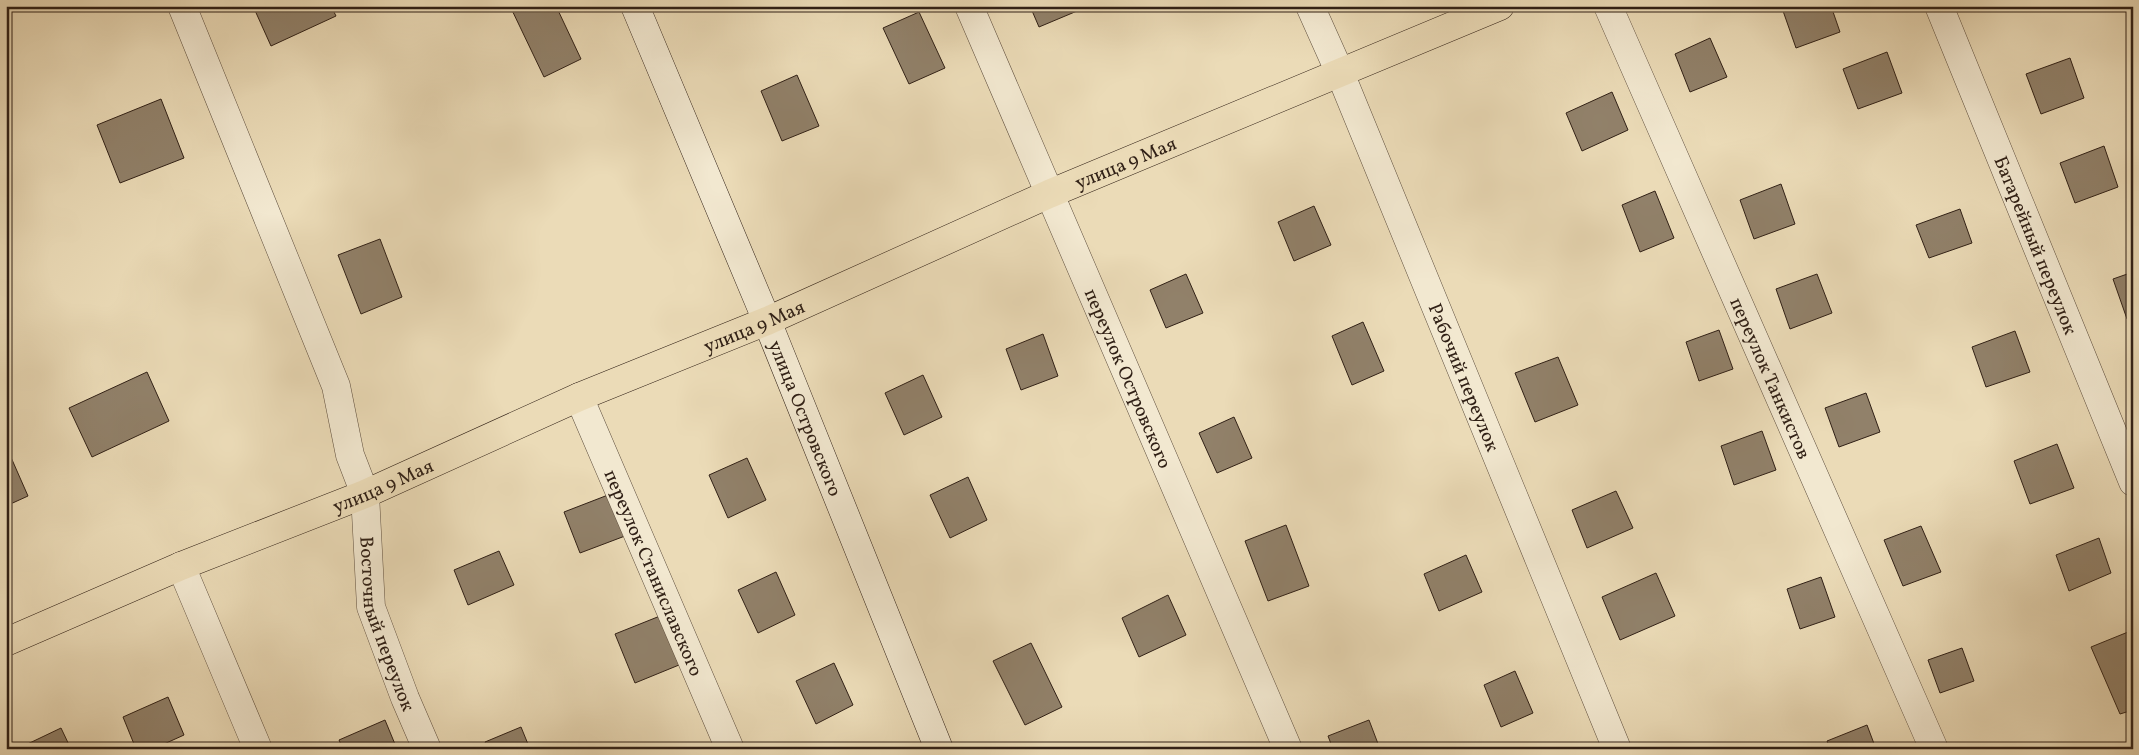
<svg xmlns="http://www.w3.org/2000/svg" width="2139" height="755" font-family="Vollkorn,serif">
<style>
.building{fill:#91816a;stroke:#302016}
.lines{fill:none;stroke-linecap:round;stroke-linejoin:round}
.street-casing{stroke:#5f4f3e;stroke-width:29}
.secondary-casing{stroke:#302016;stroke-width:29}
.primary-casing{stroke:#302016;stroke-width:29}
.street{stroke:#f2e8d0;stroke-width:28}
.secondary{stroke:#f2e8d0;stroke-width:28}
.primary{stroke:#ebdbb7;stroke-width:28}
.labels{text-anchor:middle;stroke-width:4;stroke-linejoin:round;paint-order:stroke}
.street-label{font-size:19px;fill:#302016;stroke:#f2e8d0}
</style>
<rect width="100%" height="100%" fill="#ebdbb7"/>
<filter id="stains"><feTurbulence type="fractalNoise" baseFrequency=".004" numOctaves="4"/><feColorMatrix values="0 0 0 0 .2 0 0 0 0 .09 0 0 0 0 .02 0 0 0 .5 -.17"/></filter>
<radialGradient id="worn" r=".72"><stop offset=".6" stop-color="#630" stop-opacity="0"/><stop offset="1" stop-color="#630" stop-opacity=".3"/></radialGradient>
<!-- building -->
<g class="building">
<path d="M253,6H331L336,16L271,46Z"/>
<path d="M510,6H556L581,59L544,77Z"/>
<path d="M1030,6H1089L1039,27Z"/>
<path d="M1786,6H1831L1840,32L1796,48L1782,8Z"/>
<path d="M919,12L945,68L909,84L883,28Z"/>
<path d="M1710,38L1727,77L1690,92L1675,54Z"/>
<path d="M1887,52L1902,93L1858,109L1843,69Z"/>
<path d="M2070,58L2084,98L2041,114L2026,74Z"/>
<path d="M797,75L819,126L782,141L761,91Z"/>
<path d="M1612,92L1628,130L1582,151L1566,113Z"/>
<path d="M161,99L184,158L120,183L97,125Z"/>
<path d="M2104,146L2118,187L2075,203L2060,163Z"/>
<path d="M1781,184L1795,224L1754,239L1740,200Z"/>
<path d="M1655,191L1674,238L1640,252L1622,205Z"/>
<path d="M1314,206L1331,245L1294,261L1278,222Z"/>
<path d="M1960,209L1972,243L1929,258L1916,225Z"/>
<path d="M380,239L402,297L361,314L338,255Z"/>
<path d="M2133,272V317L2127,319L2113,279Z"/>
<path d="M1186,274L1203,313L1166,328L1150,290Z"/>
<path d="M1817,274L1832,313L1790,329L1776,289Z"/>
<path d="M1363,322L1384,371L1352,385L1332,336Z"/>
<path d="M1719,330L1733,369L1699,381L1686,342Z"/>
<path d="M2015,331L2030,372L1986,387L1972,347Z"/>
<path d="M1043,334L1058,376L1021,390L1006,349Z"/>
<path d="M1558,357L1578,405L1535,422L1515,373Z"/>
<path d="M147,372L169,421L92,457L69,408Z"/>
<path d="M923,375L942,417L904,435L885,393Z"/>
<path d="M1866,393L1880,432L1839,447L1825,408Z"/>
<path d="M1234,417L1252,458L1217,473L1199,433Z"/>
<path d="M1762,431L1776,470L1734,485L1721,446Z"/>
<path d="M2057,444L2074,488L2030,504L2014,461Z"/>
<path d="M6,446L28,496L6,506Z"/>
<path d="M747,458L766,500L728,518L709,475Z"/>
<path d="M968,477L987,520L950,538L930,495Z"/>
<path d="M1616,491L1633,528L1587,548L1572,510Z"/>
<path d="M608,495L625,536L580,553L564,512Z"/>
<path d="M1286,525L1309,586L1268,601L1245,541Z"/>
<path d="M1921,526L1941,572L1903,586L1884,540Z"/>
<path d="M2099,538L2111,573L2069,591L2056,555Z"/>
<path d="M499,551L514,585L468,605L454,570Z"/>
<path d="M1466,555L1482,592L1439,611L1424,574Z"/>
<path d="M776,572L795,615L758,633L738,590Z"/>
<path d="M1656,573L1675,616L1620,640L1602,597Z"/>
<path d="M1821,577L1835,617L1800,629L1787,589Z"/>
<path d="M1168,595L1186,635L1139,657L1122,618Z"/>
<path d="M660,616L679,665L635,683L615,634Z"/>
<path d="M2133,630V710L2120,714L2091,647Z"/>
<path d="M1031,643L1062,707L1025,725L993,661Z"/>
<path d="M1962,648L1974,681L1940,693L1928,660Z"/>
<path d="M834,663L853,705L816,724L796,681Z"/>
<path d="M1515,671L1533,713L1501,727L1484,685Z"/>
<path d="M168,697L184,735L153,749H136L123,717Z"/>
<path d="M385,720L397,749H343L339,740Z"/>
<path d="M1369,720L1380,749H1333L1328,736Z"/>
<path d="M1867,725L1876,749H1830L1827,741Z"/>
<path d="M521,727L530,749H488L485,742Z"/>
<path d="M61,728L71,749H17Z"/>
</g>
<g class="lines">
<!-- street casing -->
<g class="street-casing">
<g id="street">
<path id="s1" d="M182,6L336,386L350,455L365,494L371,607L405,698L427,749"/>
<path id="s2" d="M969,6L1288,749"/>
<path id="s3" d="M1310,6L1340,73L1617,749"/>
<path id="s4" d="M1608,6L1934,749"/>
<path id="s5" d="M1939,6L2133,482"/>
<path id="s6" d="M579,397L730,749"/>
<path d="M181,566L258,749"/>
</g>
</g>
<!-- secondary casing -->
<g class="secondary-casing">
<g id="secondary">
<path id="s7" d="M635,6L767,321L939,749"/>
</g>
</g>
<!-- primary casing -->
<g class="primary-casing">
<g id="primary">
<path id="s8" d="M6,642L181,566L365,494L579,397L767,321L1049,194L1500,6"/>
</g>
</g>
<!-- street -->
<use href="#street" class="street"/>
<!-- secondary -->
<use href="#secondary" class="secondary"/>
<!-- primary -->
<use href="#primary" class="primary"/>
</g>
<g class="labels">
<!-- street labels -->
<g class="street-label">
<text dy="7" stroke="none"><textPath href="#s8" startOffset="1218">улица 9 Мая</textPath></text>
<text dy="7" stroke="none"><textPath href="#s5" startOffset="258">Батарейный переулок</textPath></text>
<text dy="7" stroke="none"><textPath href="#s8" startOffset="812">улица 9 Мая</textPath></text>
<text dy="7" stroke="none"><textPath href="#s3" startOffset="402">Рабочий переулок</textPath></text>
<text dy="7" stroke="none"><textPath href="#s2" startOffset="405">переулок Островского</textPath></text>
<text dy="7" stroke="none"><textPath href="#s4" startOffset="406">переулок Танкистов</textPath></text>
<text dy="7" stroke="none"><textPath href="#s7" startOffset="446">улица Островского</textPath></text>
<text dy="7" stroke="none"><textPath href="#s8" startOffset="408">улица 9 Мая</textPath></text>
<text dy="7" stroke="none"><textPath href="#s6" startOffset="191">переулок Станиславского</textPath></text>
<text dy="7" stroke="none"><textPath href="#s1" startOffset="655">Восточный переулок</textPath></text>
</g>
</g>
<!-- margin -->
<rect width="2139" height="755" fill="none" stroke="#ebdbb7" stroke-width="25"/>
<rect x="8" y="8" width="2124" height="740" fill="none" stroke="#302016" stroke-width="2.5"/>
<rect x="12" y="12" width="2114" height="730" fill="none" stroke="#302016"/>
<rect width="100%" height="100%" filter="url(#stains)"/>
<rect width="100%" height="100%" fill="url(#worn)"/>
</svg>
